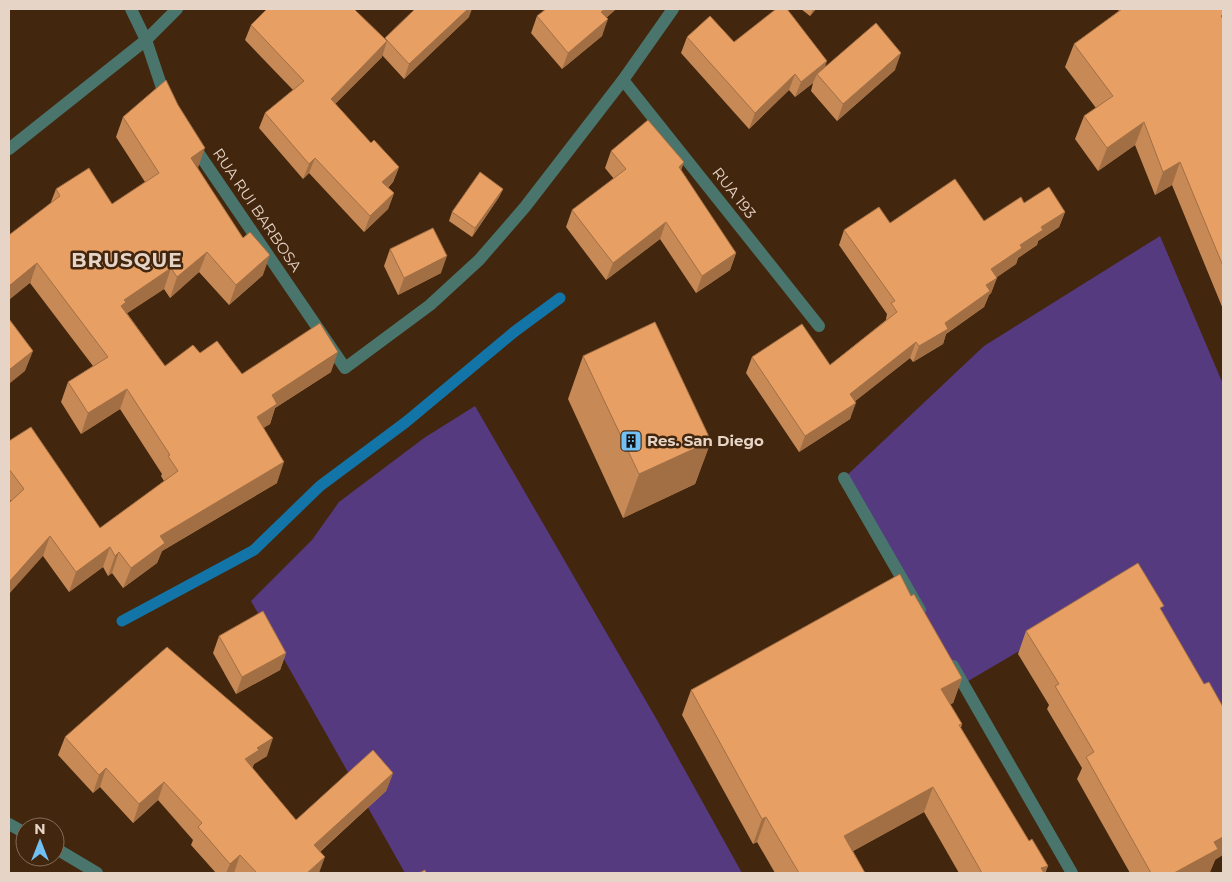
<svg xmlns="http://www.w3.org/2000/svg" width="1232" height="882" font-family="Montserrat,sans-serif">
<style>
.green{fill:#563a80}
.lines{fill:none;stroke-linecap:round;stroke-linejoin:round}
.stream{stroke:#1374a7;stroke-width:11}
.minor{stroke:#49756c;stroke-width:12}
.wall{fill:#c78955}
.shaded-wall{fill:#a26f45}
.building{fill:#e79f63;stroke:#a26f45}
.labels{text-anchor:middle;stroke-width:5;stroke-linejoin:round;paint-order:stroke}
.street-label{font-size:15px;fill:#e6d4c6;stroke:#42260e}
.poi-label{font-size:15px;font-weight:bold;fill:#e6d4c6;stroke:#42260e;text-anchor:start}
.district-label{font-size:20px;font-weight:bold;letter-spacing:1px;fill:#e6d4c6;stroke:#42260e}
</style>
<rect width="100%" height="100%" fill="#42260e"/>
<!-- green -->
<g class="green">
<path d="M1160,236L1223,384V744L1074,619L963,684L844,478L984,346Z"/>
<path d="M475,406L657,720L742,873H405L251,601L312,540L339,502L424,438Z"/>
</g>
<g class="lines">
<!-- stream -->
<path class="stream" d="M122,621L254,550L320,486L406,422L514,332L560,298"/>
<!-- minor -->
<g class="minor">
<path d="M131,9L146,40L166,100"/>
<path d="M623,80L819,326"/>
<path d="M193,145L345,368L430,305L479,260L525,207L623,80L673,9"/>
<path d="M9,149L146,40L177,9"/>
<path d="M844,478L920,610"/>
<path d="M953,666L1072,873"/>
<path d="M9,824L25,833"/>
<path d="M55,848L97,873"/>
</g>
</g>
<!-- wall -->
<g class="wall">
<path d="M546,9H616L606,18L602,36L562,69L531,33L537,16Z"/>
<path d="M801,9H816L810,16Z"/>
<path d="M1117,9H1223V309L1172,185L1155,195L1135,145L1098,171L1075,139L1084,116L1096,108L1065,67L1074,44L1119,11Z"/>
<path d="M469,17L404,79L382,55V57L335,104L371,143L399,167L393,182L388,188L394,193L388,209L364,232L309,173L303,179L259,128L265,113L293,90L245,40L251,25L384,39L385,38Z"/>
<path d="M687,37L734,42L825,66L895,70L837,121L811,91L813,83L795,97L789,90L749,129L681,53Z"/>
<path d="M123,117L198,168L263,275L229,305L199,272L170,298L164,289L127,313L165,366L200,353L242,374L331,372L275,408L270,424L263,428L277,483L162,551L157,563L123,588L112,573L108,576L103,567L69,592L43,556L9,503L11,501L9,499V441L100,528L164,481L161,476L162,474L120,409L81,434L61,402L68,382L93,366L30,283L51,202L56,189L112,204L145,182L116,137Z"/>
<path d="M611,151L736,253L730,270L696,293L660,239L606,280L566,227L572,210L614,179L605,168Z"/>
<path d="M503,189L499,197L472,237L449,221L452,212Z"/>
<path d="M1024,203L1065,212L1059,227L1038,241L1037,245L1018,258L1016,264L997,277L991,293L989,295L984,307L946,334L943,344L913,362L910,358L855,401L850,419L799,452L746,373L752,357L830,365L886,320V319L887,314L839,245L844,230L890,223L984,221Z"/>
<path d="M390,249L441,273L398,295L384,266Z"/>
<path d="M583,356L711,441L695,484L623,518L568,399Z"/>
<path d="M911,596L962,678L953,703L950,704L962,724L961,728L1029,841L1048,866L1045,873H959L924,812L853,851L865,873H775L757,842L753,844L682,715L691,690Z"/>
<path d="M1162,611L1215,860L1210,872L1207,873H1130L1077,779L1082,768L1047,709L1049,705L1018,654L1026,631Z"/>
<path d="M219,636L286,653L280,670L236,694L213,653Z"/>
<path d="M65,737L267,756L254,764L252,768L296,820L393,773L386,791L320,852L319,873H216L191,845L193,840L158,800L133,823L100,787L93,793L58,755Z"/>
</g>
<!-- shaded-wall -->
<g class="shaded-wall">
<path d="M468,9H472L469,17L404,79L409,64Z"/>
<path d="M605,9H616L595,28L601,12Z"/>
<path d="M813,9H816L810,16Z"/>
<path d="M608,19L602,36L562,69L568,53Z"/>
<path d="M387,41L382,57L325,114L331,99Z"/>
<path d="M901,53L895,70L837,121L843,104Z"/>
<path d="M827,61L822,76L817,74L813,83L795,97L801,82Z"/>
<path d="M795,74L789,90L749,129L755,113Z"/>
<path d="M1144,122L1135,145L1098,171L1107,148Z"/>
<path d="M205,148L198,168L191,158Z"/>
<path d="M315,158L309,173L303,179L309,164Z"/>
<path d="M684,162L678,180L679,167Z"/>
<path d="M1180,162L1172,185L1155,195L1163,172Z"/>
<path d="M399,167L393,182L377,197L382,182Z"/>
<path d="M503,189L499,197L472,237L475,228Z"/>
<path d="M394,193L388,209L364,232L370,216Z"/>
<path d="M1065,212L1059,227L1038,241L1037,245L1018,258L1016,264L991,281L997,278L991,293L989,295L984,307L946,334L943,344L913,362L919,346L945,323L991,269L1041,227Z"/>
<path d="M666,222L660,239L606,280L613,263Z"/>
<path d="M207,252L199,272L170,298L177,277Z"/>
<path d="M736,253L730,270L696,293L702,276Z"/>
<path d="M270,255L263,275L229,305L236,285Z"/>
<path d="M447,256L441,273L398,295L404,278Z"/>
<path d="M37,263L30,283L9,300V286Z"/>
<path d="M171,268L164,289L120,318L121,306L124,300Z"/>
<path d="M916,342L910,358L844,410L850,394Z"/>
<path d="M33,351L25,371L9,384V370Z"/>
<path d="M338,352L331,372L275,408L270,424L249,437L257,417L272,395Z"/>
<path d="M127,389L120,409L81,434L88,413Z"/>
<path d="M856,403L850,419L799,452L805,436Z"/>
<path d="M711,441L695,484L623,518L639,474Z"/>
<path d="M284,462L277,483L162,551L157,563L123,588L131,568L160,536Z"/>
<path d="M50,536L43,556L9,594V582Z"/>
<path d="M110,547L103,567L69,592L76,572Z"/>
<path d="M119,552L112,573L108,576L115,556Z"/>
<path d="M286,653L280,670L236,694L242,677Z"/>
<path d="M962,678L953,703L932,714L941,689Z"/>
<path d="M273,738L267,756L254,764L252,769L245,759L257,748Z"/>
<path d="M106,768L100,787L93,793L99,775Z"/>
<path d="M393,773L386,791L307,863L314,845Z"/>
<path d="M164,782L158,800L133,823L139,804Z"/>
<path d="M933,787L924,812L835,861L844,836Z"/>
<path d="M766,817L757,842L753,844L762,819Z"/>
<path d="M1223,837V855L1215,860L1210,872L1207,873H1174L1214,842Z"/>
<path d="M240,855L234,873H226L230,864Z"/>
<path d="M325,857L319,873H307Z"/>
<path d="M1048,866L1045,873H1039L1041,868Z"/>
</g>
<!-- building -->
<g class="building">
<path d="M267,9H354L387,41L331,99L371,143L374,140L399,167L382,182L394,193L370,216L315,158L309,164L265,113L304,81L251,25Z"/>
<path d="M415,9H468L409,64L385,38Z"/>
<path d="M546,9H605L601,12L608,19L568,53L537,16Z"/>
<path d="M776,9H787L827,61L801,82L795,74L755,113L687,37L710,16L734,42Z"/>
<path d="M1122,9H1223V14L1221,16L1223,19V266L1180,162L1163,172L1144,122L1107,148L1084,116L1113,96L1074,44Z"/>
<path d="M876,23L901,53L843,104L817,74Z"/>
<path d="M166,80L178,105L205,148L191,158L243,238L250,232L270,255L236,285L207,252L177,277L171,268L124,300L126,302L121,306L165,366L193,345L200,353L217,341L242,374L320,323L338,352L272,395L277,404L257,417L284,462L160,536L165,543L131,568L119,552L115,556L110,547L76,572L50,536L9,582V502V503L24,489L9,469V441L31,427L100,528L178,471L168,456L170,455L127,389L88,413L68,382L108,357L37,263L9,286V235L60,196L56,189L89,168L112,204L159,173L123,117Z"/>
<path d="M648,120L684,162L679,167L736,253L702,276L666,222L613,263L572,210L626,169L611,151Z"/>
<path d="M480,172L503,189L475,228L452,212Z"/>
<path d="M955,179L984,221L1021,197L1024,203L1049,187L1065,212L1041,227L1043,230L1020,245L1022,248L991,269L997,278L986,285L990,291L945,323L948,329L919,346L916,342L850,394L856,403L805,436L752,357L802,324L830,365L897,312L891,303L895,301L844,230L879,207L890,223Z"/>
<path d="M433,228L447,256L404,278L390,249Z"/>
<path d="M9,319L33,351L9,370Z"/>
<path d="M655,322L711,441L639,474L583,356Z"/>
<path d="M1138,563L1164,606L1160,608L1204,684L1209,682L1223,707V837L1214,842L1218,849L1174,873H1151L1086,757L1094,752L1055,686L1059,684L1026,631Z"/>
<path d="M900,574L911,596L914,594L962,678L941,689L962,724L959,725L1029,841L1032,839L1048,866L1041,868L1044,873H981H982L933,787L844,836L865,873H799L766,817L762,819L691,690Z"/>
<path d="M263,611L286,653L242,677L219,636Z"/>
<path d="M167,647L273,738L257,748L259,750L245,759L296,820L373,750L393,773L314,845L325,857L307,873H257L240,855L230,864L198,827L202,823L164,782L139,804L106,768L99,775L65,737Z"/>
<path d="M425,870L426,873H419Z"/>
</g>
<!-- icons -->
<defs>
<g id="building-square" transform="scale(1.125)"><rect x="-9" y="-9" width="18" height="18" rx="4" fill="#72c1f5" stroke="#42260e"/><path d="M-4-6H4V6H1V3H-1V6H-4ZM-2.5-4.3h1.7v1.8h-1.7ZM.8-4.3h1.7v1.8H.8ZM-2.5-1h1.7V.8h-1.7ZM.8-1h1.7V.8H.8Z" fill="#111"/></g>
</defs>
<g fill-rule="evenodd">
<use href="#building-square" x="631" y="441"/>
</g>
<g class="labels">
<!-- street labels -->
<g class="street-label">
<text transform="translate(734 193) rotate(52)" y="5">RUA 193</text>
<text transform="translate(257 210) rotate(56)" y="5">RUA RUI BARBOSA</text>
</g>
<!-- poi labels -->
<g class="poi-label">
<text x="647" y="446">Res. San Diego</text>
</g>
<!-- district labels -->
<g class="district-label">
<text x="127" y="267">BRUSQUE</text>
</g>
</g>
<!-- border -->
<rect width="1232" height="882" fill="none" stroke="#e6d4c6" stroke-width="20"/>
<!-- north arrow -->
<g transform="translate(40 842)"><circle r="24" fill="#42260e" stroke="#846c58"/>
<path d="M0-4L9 19L0 12L-9 19Z" fill="#72c1f5"/>
<text y="-8" font-size="14" font-weight="bold" text-anchor="middle" fill="#e6d4c6">N</text>
</g>
</svg>
